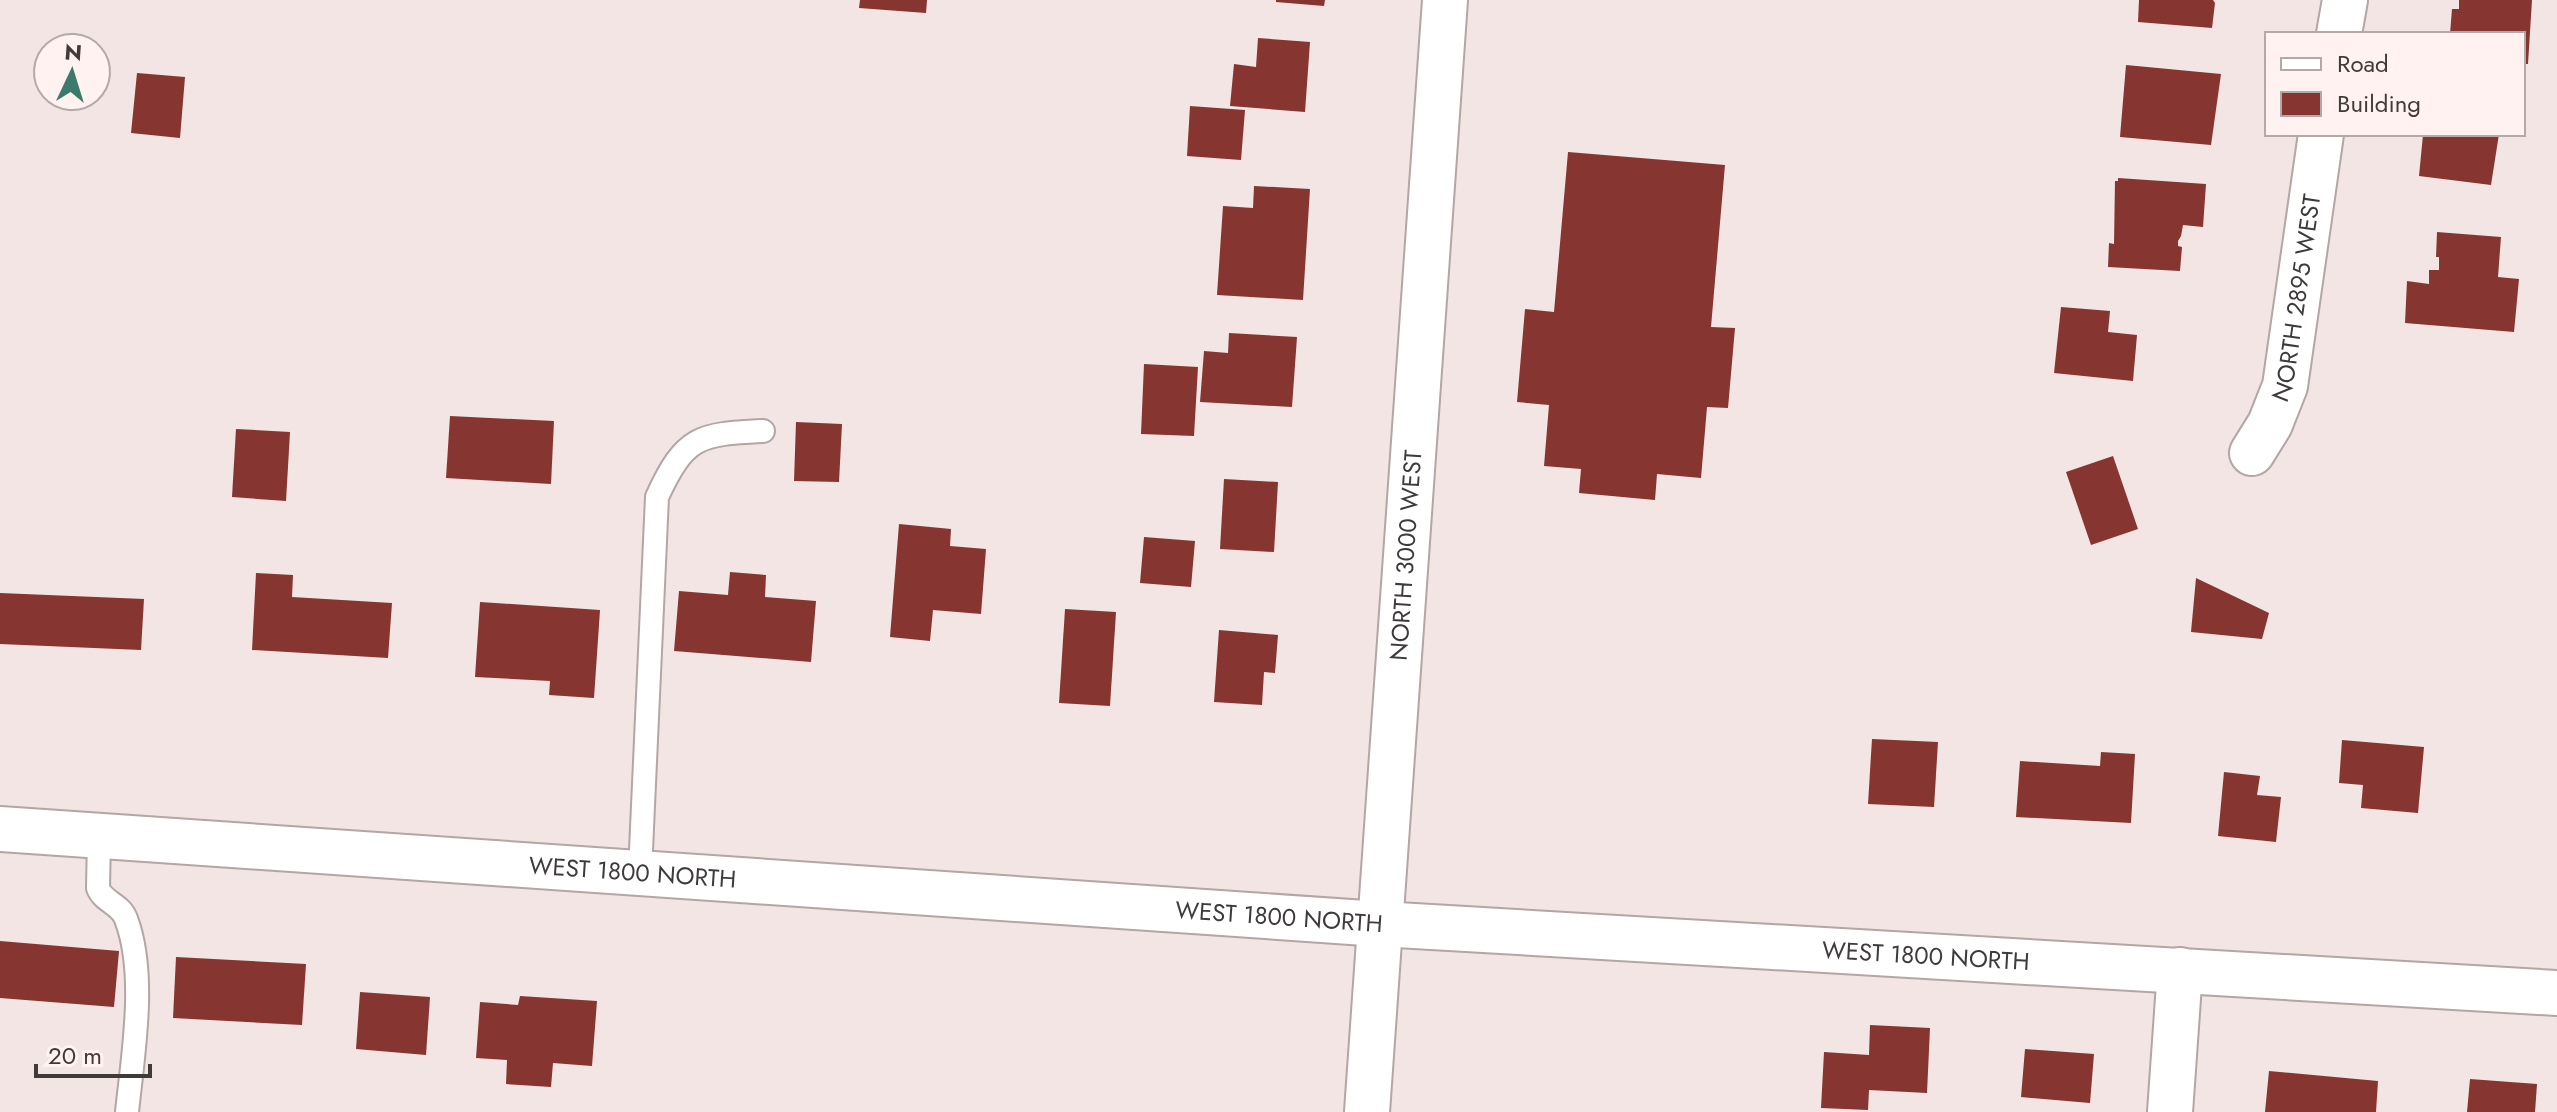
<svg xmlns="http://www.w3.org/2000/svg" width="2557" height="1112" font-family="Jost,sans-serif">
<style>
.building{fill:#863531}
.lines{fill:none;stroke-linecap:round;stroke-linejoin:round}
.service-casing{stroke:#b3a6a5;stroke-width:26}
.minor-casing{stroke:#b3a6a5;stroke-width:48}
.secondary-casing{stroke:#b3a6a5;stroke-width:48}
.service{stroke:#fff;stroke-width:22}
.minor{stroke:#fff;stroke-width:44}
.secondary{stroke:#fff;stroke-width:44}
.labels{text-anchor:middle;stroke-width:8;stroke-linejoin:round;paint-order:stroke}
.street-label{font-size:24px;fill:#403b3b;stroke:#fff2f0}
</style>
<rect width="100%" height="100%" fill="#f2e5e3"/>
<!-- building -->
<g class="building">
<path d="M860,0H927L926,13L859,8Z"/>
<path d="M1276,0H1325L1324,6L1276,2Z"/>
<path d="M2139,0H2213L2215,3L2212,28L2138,22Z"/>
<path d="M2459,0H2532L2528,64H2523V34H2450L2452,9H2459Z"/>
<path d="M1258,38L1310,42L1305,112L1230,106L1234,64L1256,67Z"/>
<path d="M2126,65L2221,74L2211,145L2120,137Z"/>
<path d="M137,73L185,77L180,138L131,133Z"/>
<path d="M1190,106L1245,110L1241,160L1187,156Z"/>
<path d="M2447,134H2499L2491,185L2419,176L2423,135L2446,137Z"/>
<path d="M1568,152L1725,165L1711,327L1735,328L1728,408L1707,407L1701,478L1657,474L1655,500L1579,493L1581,469L1544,466L1549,405L1517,402L1525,309L1554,312Z"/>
<path d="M2118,178L2206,184L2203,227L2183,225L2181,236L2178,241V246L2182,247L2180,271L2108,267L2109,243L2114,244L2115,181H2118Z"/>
<path d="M1254,186L1310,189L1303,300L1217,295L1223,206L1253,208Z"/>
<path d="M2437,232L2501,237L2498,277L2519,279L2514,332L2405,323L2407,281L2429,284V270H2439V257H2436Z"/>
<path d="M2061,307L2110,311L2108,332L2137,335L2133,381L2054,373Z"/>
<path d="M1229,333L1297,337L1292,407L1200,402L1204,351L1228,353Z"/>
<path d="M1144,364L1198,367L1194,436L1141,434Z"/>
<path d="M450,416L554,421L551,484L446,478Z"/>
<path d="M796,422L842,424L839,482L794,481Z"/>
<path d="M236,429L290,432L286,501L232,497Z"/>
<path d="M2113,456L2138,529L2091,545L2066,472Z"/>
<path d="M1224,479L1278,482L1274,552L1220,549Z"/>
<path d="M899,524L951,529L950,546L986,549L981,614L933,610L930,641L890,637Z"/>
<path d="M1144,537L1195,541L1191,587L1140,583Z"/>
<path d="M730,572L766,575L765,597L816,601L811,662L674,651L679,591L728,595Z"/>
<path d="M256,573L293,575L292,597L392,603L388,658L252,650Z"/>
<path d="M2196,578L2269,613L2262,639L2191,632Z"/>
<path d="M0,593L144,599L141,650L0,644Z"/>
<path d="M480,602L600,610L594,698L549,695L550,681L475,677Z"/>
<path d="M1065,609L1116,612L1110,706L1059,703Z"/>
<path d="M1219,630L1278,635L1275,673L1264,672L1262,705L1214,702Z"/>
<path d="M1872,739L1938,742L1934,807L1868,804Z"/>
<path d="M2342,740L2424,747L2418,813L2361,808L2363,785L2339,783Z"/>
<path d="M2101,752L2135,754L2131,823L2016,817L2020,761L2100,766Z"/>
<path d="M2224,772L2260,776L2257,795L2281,797L2276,842L2218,836Z"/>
<path d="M0,941L119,951L114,1007L0,998Z"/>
<path d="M176,957L306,964L302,1025L173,1018Z"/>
<path d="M360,992L430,997L426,1055L356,1049Z"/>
<path d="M520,996L597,1001L592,1066L553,1063L551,1087L506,1084L507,1060L476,1058L480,1002L518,1005Z"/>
<path d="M1870,1025L1930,1028L1927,1093L1869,1090L1868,1110L1821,1108L1824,1052L1869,1055Z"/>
<path d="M2025,1049L2094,1054L2090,1103L2021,1097Z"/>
<path d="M2269,1071L2378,1081L2376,1112H2265Z"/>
<path d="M2470,1079L2537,1084L2535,1112H2467Z"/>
</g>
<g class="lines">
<!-- service casing -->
<g class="service-casing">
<g id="service">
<path d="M99,837L98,888C103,902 121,904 126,919C147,974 133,1054 127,1112"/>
<path d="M640,872L657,497C685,436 699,434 763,431"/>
</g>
</g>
<!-- minor casing -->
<g class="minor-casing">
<g id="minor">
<path d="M2339,34L2345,0"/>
<path id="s1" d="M2252,453L2270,424L2285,386L2321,134"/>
<path d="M2170,1112L2180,970"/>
</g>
</g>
<!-- secondary casing -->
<g class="secondary-casing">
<g id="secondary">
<path id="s2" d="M0,829L1380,924L2557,993"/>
<path id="s3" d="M1367,1112L1445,0"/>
</g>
</g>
<!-- service -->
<use href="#service" class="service"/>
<!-- minor -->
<use href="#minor" class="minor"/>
<!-- secondary -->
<use href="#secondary" class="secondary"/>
</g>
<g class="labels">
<!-- street labels -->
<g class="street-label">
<text dy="8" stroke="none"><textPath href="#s1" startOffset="164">NORTH 2895 WEST</textPath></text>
<text dy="8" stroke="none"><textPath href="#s3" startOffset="558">NORTH 3000 WEST</textPath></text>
<text dy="8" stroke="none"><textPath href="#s2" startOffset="634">WEST 1800 NORTH</textPath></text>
<text dy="8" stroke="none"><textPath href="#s2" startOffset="1282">WEST 1800 NORTH</textPath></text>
<text dy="8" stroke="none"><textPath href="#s2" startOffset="1930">WEST 1800 NORTH</textPath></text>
</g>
</g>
<!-- legend -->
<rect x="2265" y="32" width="260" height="104" fill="#fff2f0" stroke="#b3a9a8" stroke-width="2"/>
<rect x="2281" y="58" width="40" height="12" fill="#ffffff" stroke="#b3a9a8" stroke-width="2"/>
<text x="2337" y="72" font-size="24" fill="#403b3b">Road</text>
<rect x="2281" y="92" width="40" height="24" fill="#863531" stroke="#b3a9a8" stroke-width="2"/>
<text x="2337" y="112" font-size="24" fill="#403b3b">Building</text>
<!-- north arrow -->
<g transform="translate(72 72) rotate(4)"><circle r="38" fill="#fff2f0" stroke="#b3a9a8" stroke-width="2"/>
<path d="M0-6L14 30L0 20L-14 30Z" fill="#3a7b6b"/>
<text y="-12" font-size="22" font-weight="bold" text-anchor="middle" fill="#403b3b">N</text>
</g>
<!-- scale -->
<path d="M36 1064v12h114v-12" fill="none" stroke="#403b3b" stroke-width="4"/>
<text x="48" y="1064" font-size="24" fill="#403b3b" stroke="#fff2f0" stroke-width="6" paint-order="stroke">20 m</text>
</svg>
